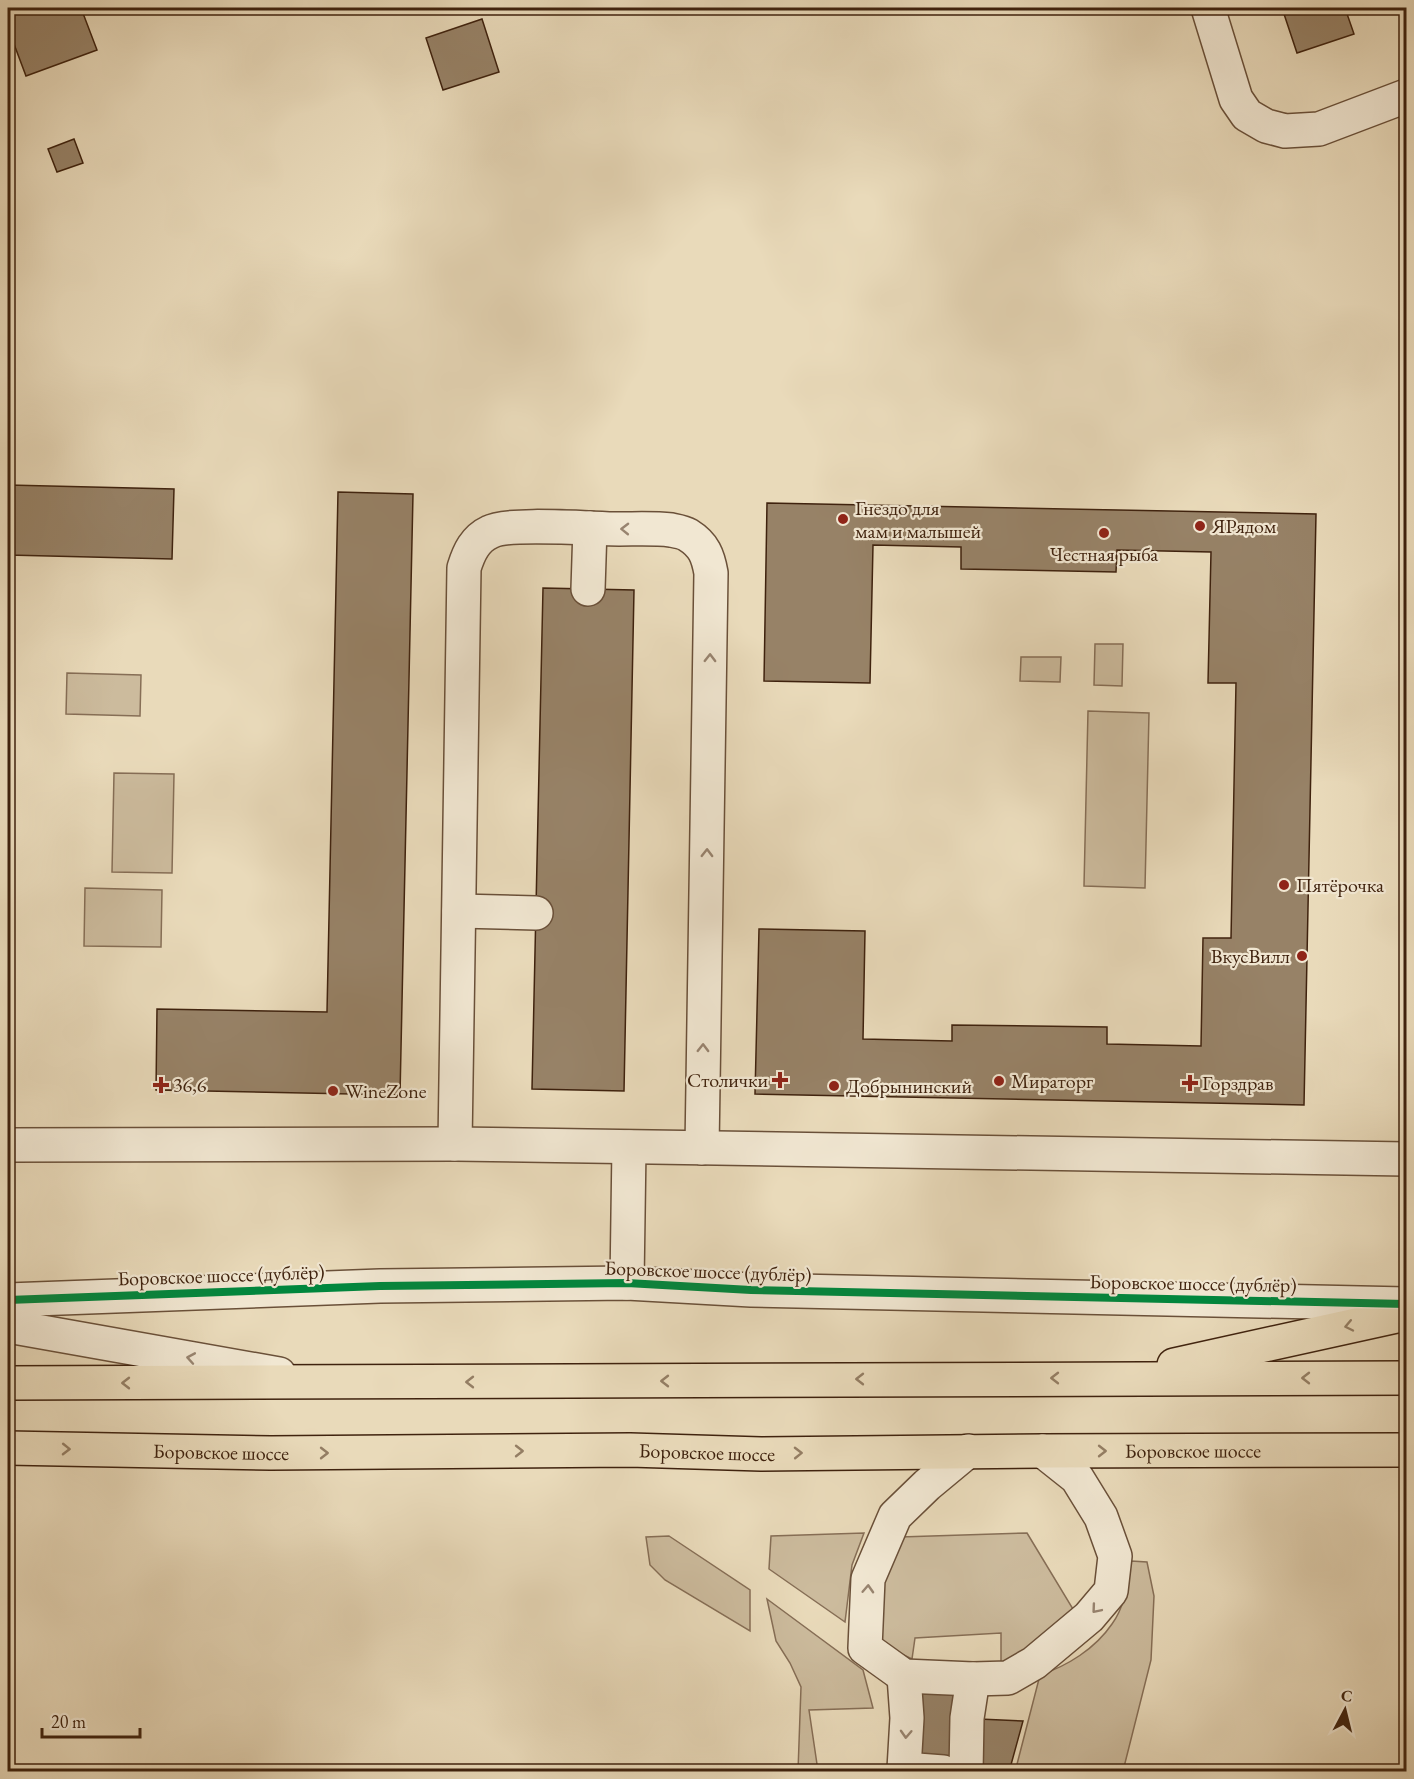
<svg xmlns="http://www.w3.org/2000/svg" width="1414" height="1779" font-family="'EB Garamond',serif">
<style>
.green{fill:#ccbb9d;stroke:#866e56;stroke-width:1.5}
.building{fill:#978267;stroke:#3f220e;stroke-width:1.5}
.lines{fill:none;stroke-linecap:round;stroke-linejoin:round}
.minor-casing{stroke:#6a5039;stroke-width:36}
.major-casing{stroke:#3f220e;stroke-width:36}
.minor{stroke:#f1e7d2;stroke-width:33}
.major{stroke:#e9daba;stroke-width:33}
.cycleway-casing{stroke:#f1e7d2;stroke-width:11}
.cycleway{stroke:#00873e;stroke-width:8}
.oneway{stroke:#988470}
.oneway2{stroke:#947e64}
.poi-dot{fill:#8f2418;stroke:#f1e7d2;stroke-width:2}
.labels{text-anchor:middle;stroke-width:4.5;stroke-linejoin:round;paint-order:stroke}
.poi-label{font-size:20px;fill:#3f220e;stroke:#f1e7d2;text-anchor:start}
.street-label{font-size:20px;fill:#3f220e;stroke:#f1e7d2}
</style>
<rect width="100%" height="100%" fill="#e9daba"/>
<filter id="stains"><feTurbulence type="fractalNoise" baseFrequency=".00333" numOctaves="4"/><feColorMatrix values="0 0 0 0 .2 0 0 0 0 .09 0 0 0 0 .02 0 0 0 .5 -.17"/></filter>
<radialGradient id="worn" r=".72"><stop offset=".6" stop-color="#630" stop-opacity="0"/><stop offset="1" stop-color="#630" stop-opacity=".3"/></radialGradient>
<!-- green -->
<g class="green">
<path d="M1095,644H1123L1122,686L1094,685Z"/>
<path d="M1021,657H1061L1060,682L1020,681Z"/>
<path d="M67,673L141,675L140,716L66,714Z"/>
<path d="M1088,711L1149,713L1145,888L1084,886Z"/>
<path d="M114,773L174,774L172,873L112,872Z"/>
<path d="M85,888L162,890L161,947L84,946Z"/>
<path d="M864,1533L852,1565L845,1622L769,1569L771,1536Z"/>
<path d="M1027,1533L1076,1614L1031,1648L1001,1663V1633L915,1638L912,1659L883,1645L880,1620L883,1568L900,1537Z"/>
<path d="M669,1536L750,1590V1631L665,1580L650,1565L646,1537Z"/>
<path d="M1131,1561L1147,1562L1154,1596L1151,1660L1123,1771L1015,1772L1040,1675C1067,1666 1095,1649 1112,1624C1124,1608 1129,1581 1131,1561Z"/>
<path d="M767,1599L863,1670L873,1708L809,1710L818,1771H798L801,1687L790,1663L776,1641Z"/>
</g>
<!-- building -->
<g class="building">
<path d="M8,8H81L97,50L26,76L8,28Z"/>
<path d="M1282,8H1345L1354,34L1297,53Z"/>
<path d="M482,19L499,72L443,90L426,38Z"/>
<path d="M74,139L83,163L57,172L48,149Z"/>
<path d="M8,485L174,489L172,559L8,555Z"/>
<path d="M338,492L413,494L400,1095L156,1090L157,1009L327,1012Z"/>
<path d="M767,503L1316,514L1304,1105L755,1094L759,929L865,931L863,1039L952,1041V1025L1107,1027V1044L1201,1046L1203,938H1231L1236,683H1208L1211,552L1117,550L1116,572L961,569V547L873,545L870,683L764,681Z"/>
<path d="M543,588L634,590L624,1091L532,1089Z"/>
<path d="M922,1690L956,1692L953,1772H919Z"/>
<path d="M979,1719L1023,1721L1009,1772H975Z"/>
</g>
<g class="lines">
<!-- minor casing -->
<g class="minor-casing">
<g id="minor">
<path d="M1208,8L1236,99L1247,115L1266,126L1285,131L1319,129L1406,96"/>
<path d="M588,589L590,528"/>
<path d="M459,911L536,913"/>
<path d="M455,1144L464,568C469,552 475,539 490,532C508,522 594,529 619,529C636,529 654,528 671,530C676,531 683,532 688,535C704,545 708,556 711,573L702,1148"/>
<path d="M8,1145L455,1144L1406,1159"/>
<path d="M627,1283L629,1147"/>
<path d="M8,1300L380,1286L627,1283L751,1290L1406,1304"/>
<path d="M8,1326L279,1374"/>
<path d="M968,1451L927,1485L895,1516L868,1579L865,1648L904,1676L973,1679L1008,1678L1034,1663L1089,1617L1111,1591L1115,1556L1101,1517L1077,1478L1043,1451"/>
<path d="M904,1676L907,1718L904,1769L943,1772"/>
<path d="M966,1772L967,1718L973,1679"/>
</g>
</g>
<!-- major casing -->
<g class="major-casing">
<g id="major">
<path d="M1174,1365L1406,1314"/>
<path d="M8,1383L1406,1378"/>
<path id="s1" d="M8,1448L271,1453L630,1450L761,1454L1043,1451L1406,1450"/>
</g>
</g>
<!-- minor -->
<use href="#minor" class="minor"/>
<!-- major -->
<use href="#major" class="major"/>
<!-- cycleway casing -->
<g class="cycleway-casing">
<path id="cycleway" d="M8,1300L380,1286L627,1283L751,1290L1406,1304"/>
</g>
<!-- cycleway -->
<use href="#cycleway" class="cycleway"/>
</g>
<!-- one-way arrows -->
<defs><path id="oneway-chevron" d="M-2-3.5L2.5 0L-2 3.5" fill="none" stroke-width="1.6" stroke-linecap="round" stroke-linejoin="round" transform="scale(1.5)"/></defs>
<g class="oneway">
<use href="#oneway-chevron" transform="translate(625 529) rotate(-179)"/>
<use href="#oneway-chevron" transform="translate(710 658) rotate(-89)"/>
<use href="#oneway-chevron" transform="translate(707 853) rotate(-89)"/>
<use href="#oneway-chevron" transform="translate(703 1048) rotate(-89)"/>
<use href="#oneway-chevron" transform="translate(191 1358) rotate(-170)"/>
<use href="#oneway-chevron" transform="translate(868 1589) rotate(-87)"/>
<use href="#oneway-chevron" transform="translate(1096 1609) rotate(130)"/>
<use href="#oneway-chevron" transform="translate(906 1734) rotate(93)"/>
</g>
<g class="oneway2">
<use href="#oneway-chevron" transform="translate(1349 1326) rotate(168)"/>
<use href="#oneway-chevron" transform="translate(1055 1378) rotate(180)"/>
<use href="#oneway-chevron" transform="translate(1306 1378) rotate(-180)"/>
<use href="#oneway-chevron" transform="translate(860 1379) rotate(180)"/>
<use href="#oneway-chevron" transform="translate(665 1381) rotate(-180)"/>
<use href="#oneway-chevron" transform="translate(470 1382) rotate(180)"/>
<use href="#oneway-chevron" transform="translate(126 1383) rotate(180)"/>
<use href="#oneway-chevron" transform="translate(66 1449) rotate(1)"/>
<use href="#oneway-chevron" transform="translate(519 1451)"/>
<use href="#oneway-chevron" transform="translate(1102 1451)"/>
<use href="#oneway-chevron" transform="translate(324 1453)"/>
<use href="#oneway-chevron" transform="translate(798 1453) rotate(-1)"/>
</g>
<!-- markers -->
<g class="poi-dot">
<circle cx="843" cy="519" r="6"/>
<circle cx="1200" cy="526" r="6"/>
<circle cx="1104" cy="533" r="6"/>
<circle cx="1284" cy="885" r="6"/>
<circle cx="1302" cy="956" r="6"/>
<path d="M777 1071h6v6h6v6h-6v6h-6v-6h-6v-6h6z"/>
<circle cx="999" cy="1081" r="6"/>
<path d="M1187 1074h6v6h6v6h-6v6h-6v-6h-6v-6h6z"/>
<path d="M158 1076h6v6h6v6h-6v6h-6v-6h-6v-6h6z"/>
<circle cx="834" cy="1086" r="6"/>
<circle cx="333" cy="1091" r="6"/>
</g>
<g class="labels">
<!-- poi labels -->
<g class="poi-label">
<text x="855" y="515">Гнездо для<tspan x="855" dy="23">мам и малышей</tspan></text>
<text x="1212" y="533">ЯРядом</text>
<text x="1104" y="561" text-anchor="middle">Честная рыба</text>
<text x="1296" y="892">Пятёрочка</text>
<text x="1290" y="963" text-anchor="end">ВкусВилл</text>
<text x="768" y="1087" text-anchor="end">Столички</text>
<text x="1011" y="1088">Мираторг</text>
<text x="1202" y="1090">Горздрав</text>
<text x="173" y="1092">36,6</text>
<text x="846" y="1093">Добрынинский</text>
<text x="345" y="1098">WineZone</text>
</g>
<!-- street labels -->
<g class="street-label">
<text transform="translate(708 1271) rotate(2)" y="7">Боровское шоссе (дублёр)</text>
<text transform="translate(221 1275) rotate(-2)" y="7">Боровское шоссе (дублёр)</text>
<text transform="translate(1193 1283) rotate(1)" y="7">Боровское шоссе (дублёр)</text>
<text dy="7" stroke="none"><textPath href="#s1" startOffset="1185">Боровское шоссе</textPath></text>
<text dy="7" stroke="none"><textPath href="#s1" startOffset="213">Боровское шоссе</textPath></text>
<text dy="7" stroke="none"><textPath href="#s1" startOffset="699">Боровское шоссе</textPath></text>
</g>
</g>
<!-- margin -->
<rect width="1414" height="1779" fill="none" stroke="#e9daba" stroke-width="30"/>
<rect x="9" y="9" width="1396" height="1761" fill="none" stroke="#3f220e" stroke-width="3"/>
<rect x="15" y="15" width="1384" height="1749" fill="none" stroke="#3f220e" stroke-width="1.5"/>
<!-- north arrow -->
<g transform="translate(1345 1710) rotate(7)" stroke="#f1e7d2" stroke-width="4.5" paint-order="stroke">
<path d="M0-4.5L10 22L0 15L-10 22Z" fill="#3f220e"/>
<text y="-9" font-size="16" font-weight="bold" text-anchor="middle" fill="#3f220e">С</text>
</g>
<!-- scale -->
<path d="M42 1728v9h98v-9" fill="none" stroke="#3f220e" stroke-width="3"/>
<text x="51" y="1728" font-size="18" fill="#3f220e" stroke="#f1e7d2" stroke-width="4.5" paint-order="stroke">20 m</text>
<rect width="100%" height="100%" filter="url(#stains)"/>
<rect width="100%" height="100%" fill="url(#worn)"/>
</svg>
